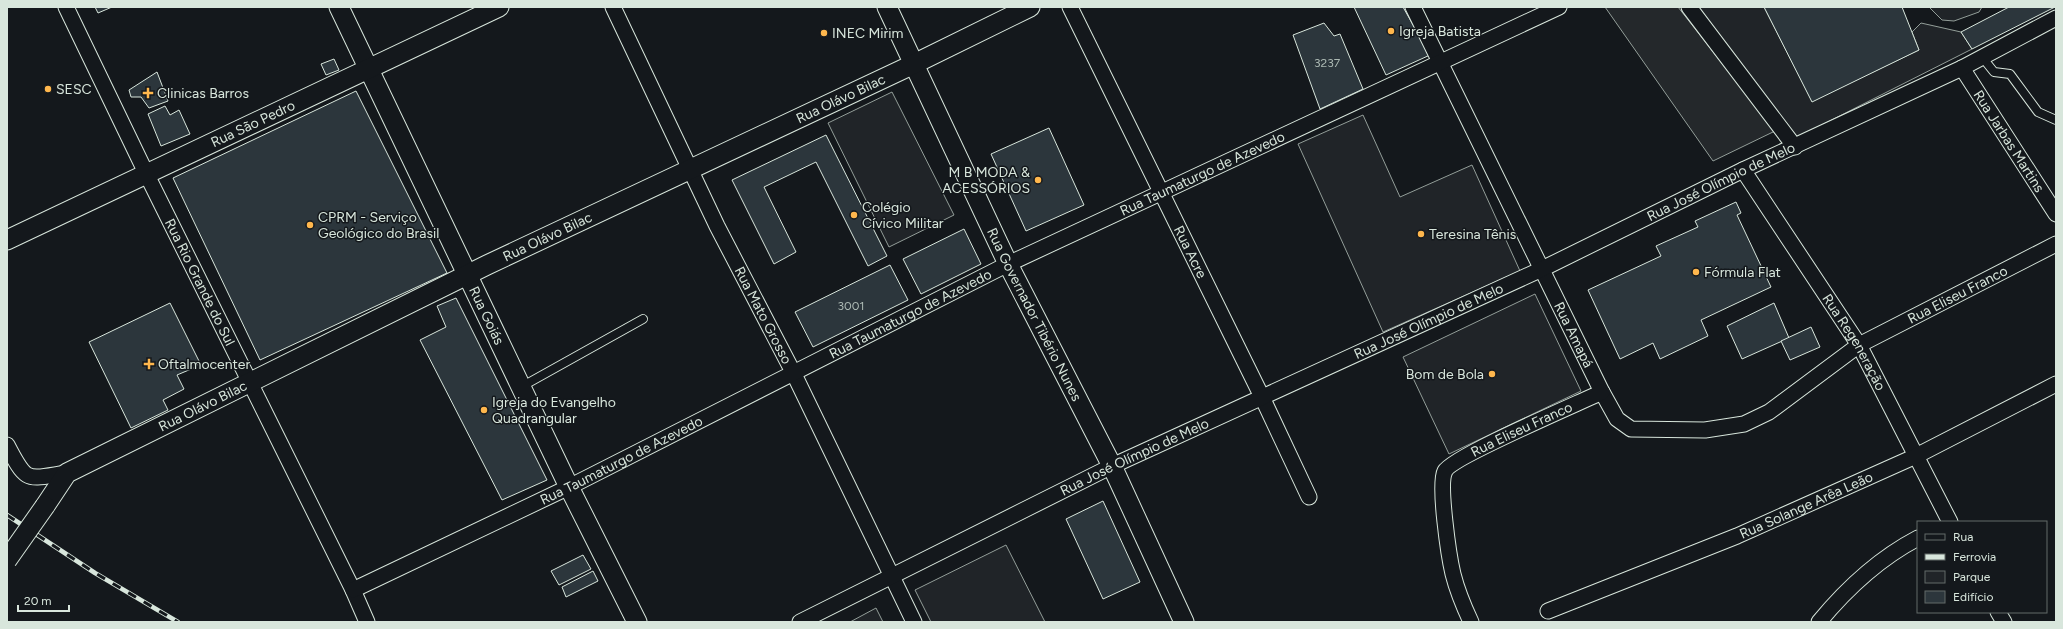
<svg xmlns="http://www.w3.org/2000/svg" width="2063" height="629" font-family="Figtree,sans-serif">
<style>
.green{fill:#202428;stroke:#939e99}
.parking{fill:#24282b;stroke:#939e99}
.building{fill:#2c363c;stroke:#d8e6dc}
.lines{fill:none;stroke-linecap:round;stroke-linejoin:round}
.service-casing{stroke:#d8e6dc;stroke-width:10}
.minor-casing{stroke:#d8e6dc;stroke-width:17}
.tertiary-casing{stroke:#d8e6dc;stroke-width:21}
.service{stroke:#14181c;stroke-width:8}
.minor{stroke:#14181c;stroke-width:15}
.tertiary{stroke:#14181c;stroke-width:19}
.rail-casing{stroke:#d8e6dc;stroke-width:4.5}
.rail{stroke:#14181c;stroke-width:3;stroke-dasharray:9;stroke-linecap:butt}
.tertiary-bridge-casing{stroke:#d8e6dc;stroke-width:21;stroke-linecap:butt}
.tertiary-bridge{stroke:#14181c;stroke-width:19}
.poi-dot{fill:#ffb74d;stroke:#14181c;stroke-width:1.5}
.labels{text-anchor:middle;stroke-width:3;stroke-linejoin:round;paint-order:stroke}
.number-label{font-size:12px;fill:#adbab4}
.poi-label{font-size:14px;fill:#d8e6dc;stroke:#14181c;text-anchor:start}
.street-label{font-size:14px;fill:#d8e6dc;stroke:#14181c}
</style>
<rect width="100%" height="100%" fill="#14181c"/>
<!-- green -->
<g class="green">
<path d="M1696,7H1764L1812,101L1919,50L1912,32L1921,23L1961,32L1972,49L1796,138Z"/>
<path d="M1929,7H1982L1979,12L1954,21L1942,20Z"/>
<path d="M892,92L954,215L889,247L828,123Z"/>
<path d="M1363,115L1400,197L1472,165L1520,271L1383,332L1298,144Z"/>
<path d="M1535,294L1581,391L1449,454L1403,357Z"/>
<path d="M1006,545L1045,622H931L915,590Z"/>
<path d="M876,608L883,622H850Z"/>
</g>
<!-- parking -->
<path class="parking" d="M1605,7H1678L1775,131L1713,161Z"/>
<!-- building -->
<g class="building">
<path d="M95,7H112L98,13Z"/>
<path d="M1354,7H1403L1430,55L1386,75Z"/>
<path d="M1764,7H1902L1919,50L1812,102Z"/>
<path d="M2009,7H2055L1972,49L1961,32Z"/>
<path d="M1324,23L1334,36L1340,34L1363,89L1320,109L1293,35Z"/>
<path d="M334,59L339,70L326,75L321,64Z"/>
<path d="M157,72L168,101L149,108L141,97H131L129,90Z"/>
<path d="M356,91L447,273L260,360L173,178Z"/>
<path d="M165,106L170,115L179,110L190,134L161,146L148,114Z"/>
<path d="M1049,128L1084,205L1026,231L991,154Z"/>
<path d="M826,135L887,256L868,266L816,162L764,187L796,252L774,264L732,180Z"/>
<path d="M1736,202L1741,213L1737,215L1771,287L1701,320L1708,336L1660,359L1653,343L1620,359L1588,290L1661,256L1656,246L1698,227L1695,221Z"/>
<path d="M964,229L981,264L921,294L903,259Z"/>
<path d="M890,265L908,300L813,347L795,312Z"/>
<path d="M456,298L547,480L502,500L420,340L446,327L437,306Z"/>
<path d="M170,303L199,361L196,367L177,375L184,389L163,400L168,410L131,428L89,342Z"/>
<path d="M1774,303L1789,338L1742,359L1727,326Z"/>
<path d="M1811,327L1820,347L1790,360L1781,341Z"/>
<path d="M1103,501L1140,582L1103,599L1066,519Z"/>
<path d="M583,555L591,569L559,585L551,571Z"/>
<path d="M593,571L598,581L566,597L562,587Z"/>
</g>
<g class="lines">
<!-- service casing -->
<g class="service-casing">
<g id="service">
<path d="M1982,57L1994,72L2010,74L2038,112L2056,120"/>
<path d="M521,387L643,319"/>
</g>
</g>
<!-- minor casing -->
<g class="minor-casing">
<g id="minor">
<path id="s1" d="M66,7L146,173L353,590L367,622"/>
<path id="s2" d="M613,7L717,226L793,372L914,622"/>
<path id="s3" d="M1070,7L1262,397L1309,497"/>
<path id="s4" d="M1413,7L1602,392L1617,419L1631,429L1705,430L1744,424L1769,412L1859,345L2056,244"/>
<path d="M1689,7L1795,147"/>
<path id="s5" d="M1962,68L2056,214"/>
<path id="s6" d="M1743,170L1859,345L1950,522"/>
<path d="M7,445C27,484 26,479 67,473"/>
<path id="s7" d="M353,590L569,487L1008,264L1559,7"/>
<path id="s8" d="M1548,611L1737,536L1916,456L2056,384"/>
<path d="M1998,612L2004,622"/>
<path id="s9" d="M800,622L1112,466L1542,269L1743,170L1962,68L2056,18"/>
<path id="s10" d="M1471,622C1464,607 1457,590 1453,574C1449,557 1438,484 1445,471C1452,457 1579,403 1602,392"/>
<path d="M1819,622C1847,588 1878,559 1918,538"/>
</g>
</g>
<!-- tertiary casing -->
<g class="tertiary-casing">
<g id="tertiary">
<path id="s11" d="M339,7L569,487L637,622"/>
<path id="s12" d="M887,7L1008,264L1112,466L1184,622"/>
<path id="s13" d="M7,240L499,7"/>
<path id="s14" d="M45,506L67,473L487,265L914,64L1030,7"/>
</g>
</g>
<!-- service -->
<use href="#service" class="service"/>
<!-- minor -->
<use href="#minor" class="minor"/>
<!-- tertiary -->
<use href="#tertiary" class="tertiary"/>
<!-- rail casing -->
<g class="rail-casing">
<path id="rail" d="M7,515L95,573L178,622"/>
</g>
<!-- rail -->
<use href="#rail" class="rail"/>
<!-- tertiary-bridge casing -->
<g class="tertiary-bridge-casing">
<path id="tertiary-bridge" d="M7,560L45,506"/>
</g>
<!-- tertiary-bridge -->
<use href="#tertiary-bridge" class="tertiary-bridge"/>
</g>
<!-- markers -->
<g class="poi-dot">
<circle cx="1391" cy="31" r="4"/>
<circle cx="824" cy="33" r="4"/>
<circle cx="48" cy="89" r="4"/>
<path d="M146 87h4v4h4v4h-4v4h-4v-4h-4v-4h4z"/>
<circle cx="1038" cy="180" r="4"/>
<circle cx="854" cy="215" r="4"/>
<circle cx="310" cy="225" r="4"/>
<circle cx="1421" cy="234" r="4"/>
<circle cx="1696" cy="272" r="4"/>
<path d="M147 358h4v4h4v4h-4v4h-4v-4h-4v-4h4z"/>
<circle cx="1492" cy="374" r="4"/>
<circle cx="484" cy="410" r="4"/>
</g>
<g class="labels">
<!-- number labels -->
<g class="number-label">
<text x="1327" y="67">3237</text>
<text x="851" y="310">3001</text>
</g>
<!-- poi labels -->
<g class="poi-label">
<text x="1399" y="36">Igreja Batista</text>
<text x="832" y="38">INEC Mirim</text>
<text x="56" y="94">SESC</text>
<text x="157" y="98">Clinicas Barros</text>
<text x="1030" y="177" text-anchor="end">M B MODA &amp;<tspan x="1030" dy="16">ACESSÓRIOS</tspan></text>
<text x="862" y="212">Colégio<tspan x="862" dy="16">Cívico Militar</tspan></text>
<text x="318" y="222">CPRM - Serviço<tspan x="318" dy="16">Geológico do Brasil</tspan></text>
<text x="1429" y="239">Teresina Tênis</text>
<text x="1704" y="277">Fórmula Flat</text>
<text x="158" y="369">Oftalmocenter</text>
<text x="1484" y="379" text-anchor="end">Bom de Bola</text>
<text x="492" y="407">Igreja do Evangelho<tspan x="492" dy="16">Quadrangular</tspan></text>
</g>
<!-- street labels -->
<g class="street-label">
<text dy="5" stroke="none"><textPath href="#s14" startOffset="899">Rua Olávo Bilac</textPath></text>
<text dy="5" stroke="none"><textPath href="#s13" startOffset="272">Rua São Pedro</textPath></text>
<text dy="5" stroke="none"><textPath href="#s5" startOffset="87">Rua Jarbas Martins</textPath></text>
<text dy="5" stroke="none"><textPath href="#s7" startOffset="946">Rua Taumaturgo de Azevedo</textPath></text>
<text dy="5" stroke="none"><textPath href="#s9" startOffset="1021">Rua José Olímpio de Melo</textPath></text>
<text dy="5" stroke="none"><textPath href="#s14" startOffset="575">Rua Olávo Bilac</textPath></text>
<text dy="5" stroke="none"><textPath href="#s3" startOffset="273">Rua Acre</textPath></text>
<text dy="5" stroke="none"><textPath href="#s1" startOffset="306">Rua Rio Grande do Sul</textPath></text>
<text dy="5" stroke="none"><textPath href="#s4" startOffset="841">Rua Eliseu Franco</textPath></text>
<text dy="5" stroke="none"><textPath href="#s7" startOffset="622">Rua Taumaturgo de Azevedo</textPath></text>
<text dy="5" stroke="none"><textPath href="#s11" startOffset="342">Rua Goiás</textPath></text>
<text dy="5" stroke="none"><textPath href="#s2" startOffset="343">Rua Mato Grosso</textPath></text>
<text dy="5" stroke="none"><textPath href="#s12" startOffset="341">Rua Governador Tibério Nunes</textPath></text>
<text dy="5" stroke="none"><textPath href="#s9" startOffset="697">Rua José Olímpio de Melo</textPath></text>
<text dy="5" stroke="none"><textPath href="#s4" startOffset="365">Rua Amapá</textPath></text>
<text dy="5" stroke="none"><textPath href="#s6" startOffset="205">Rua Regeneração</textPath></text>
<text dy="5" stroke="none"><textPath href="#s14" startOffset="191">Rua Olávo Bilac</textPath></text>
<text dy="5" stroke="none"><textPath href="#s10" startOffset="243">Rua Eliseu Franco</textPath></text>
<text dy="5" stroke="none"><textPath href="#s9" startOffset="373">Rua José Olímpio de Melo</textPath></text>
<text dy="5" stroke="none"><textPath href="#s7" startOffset="298">Rua Taumaturgo de Azevedo</textPath></text>
<text dy="5" stroke="none"><textPath href="#s8" startOffset="279">Rua Solange Arêa Leão</textPath></text>
</g>
</g>
<!-- border -->
<rect width="2063" height="629" fill="none" stroke="#d8e6dc" stroke-width="16"/>
<!-- legend -->
<rect x="1917" y="521" width="130" height="92" fill="#14181c" stroke="#626a69"/>
<rect x="1925" y="534" width="20" height="6" fill="#14181c" stroke="#626a69"/>
<text x="1953" y="541" font-size="12" fill="#d8e6dc">Rua</text>
<rect x="1925" y="554" width="20" height="6" fill="#d8e6dc" stroke="#626a69"/>
<text x="1953" y="561" font-size="12" fill="#d8e6dc">Ferrovia</text>
<rect x="1925" y="571" width="20" height="12" fill="#202428" stroke="#626a69"/>
<text x="1953" y="581" font-size="12" fill="#d8e6dc">Parque</text>
<rect x="1925" y="591" width="20" height="12" fill="#2c363c" stroke="#626a69"/>
<text x="1953" y="601" font-size="12" fill="#d8e6dc">Edifício</text>
<!-- scale -->
<path d="M18 605v6h51v-6" fill="none" stroke="#d8e6dc" stroke-width="2"/>
<text x="24" y="605" font-size="12" fill="#d8e6dc" stroke="#14181c" stroke-width="3" paint-order="stroke">20 m</text>
</svg>
